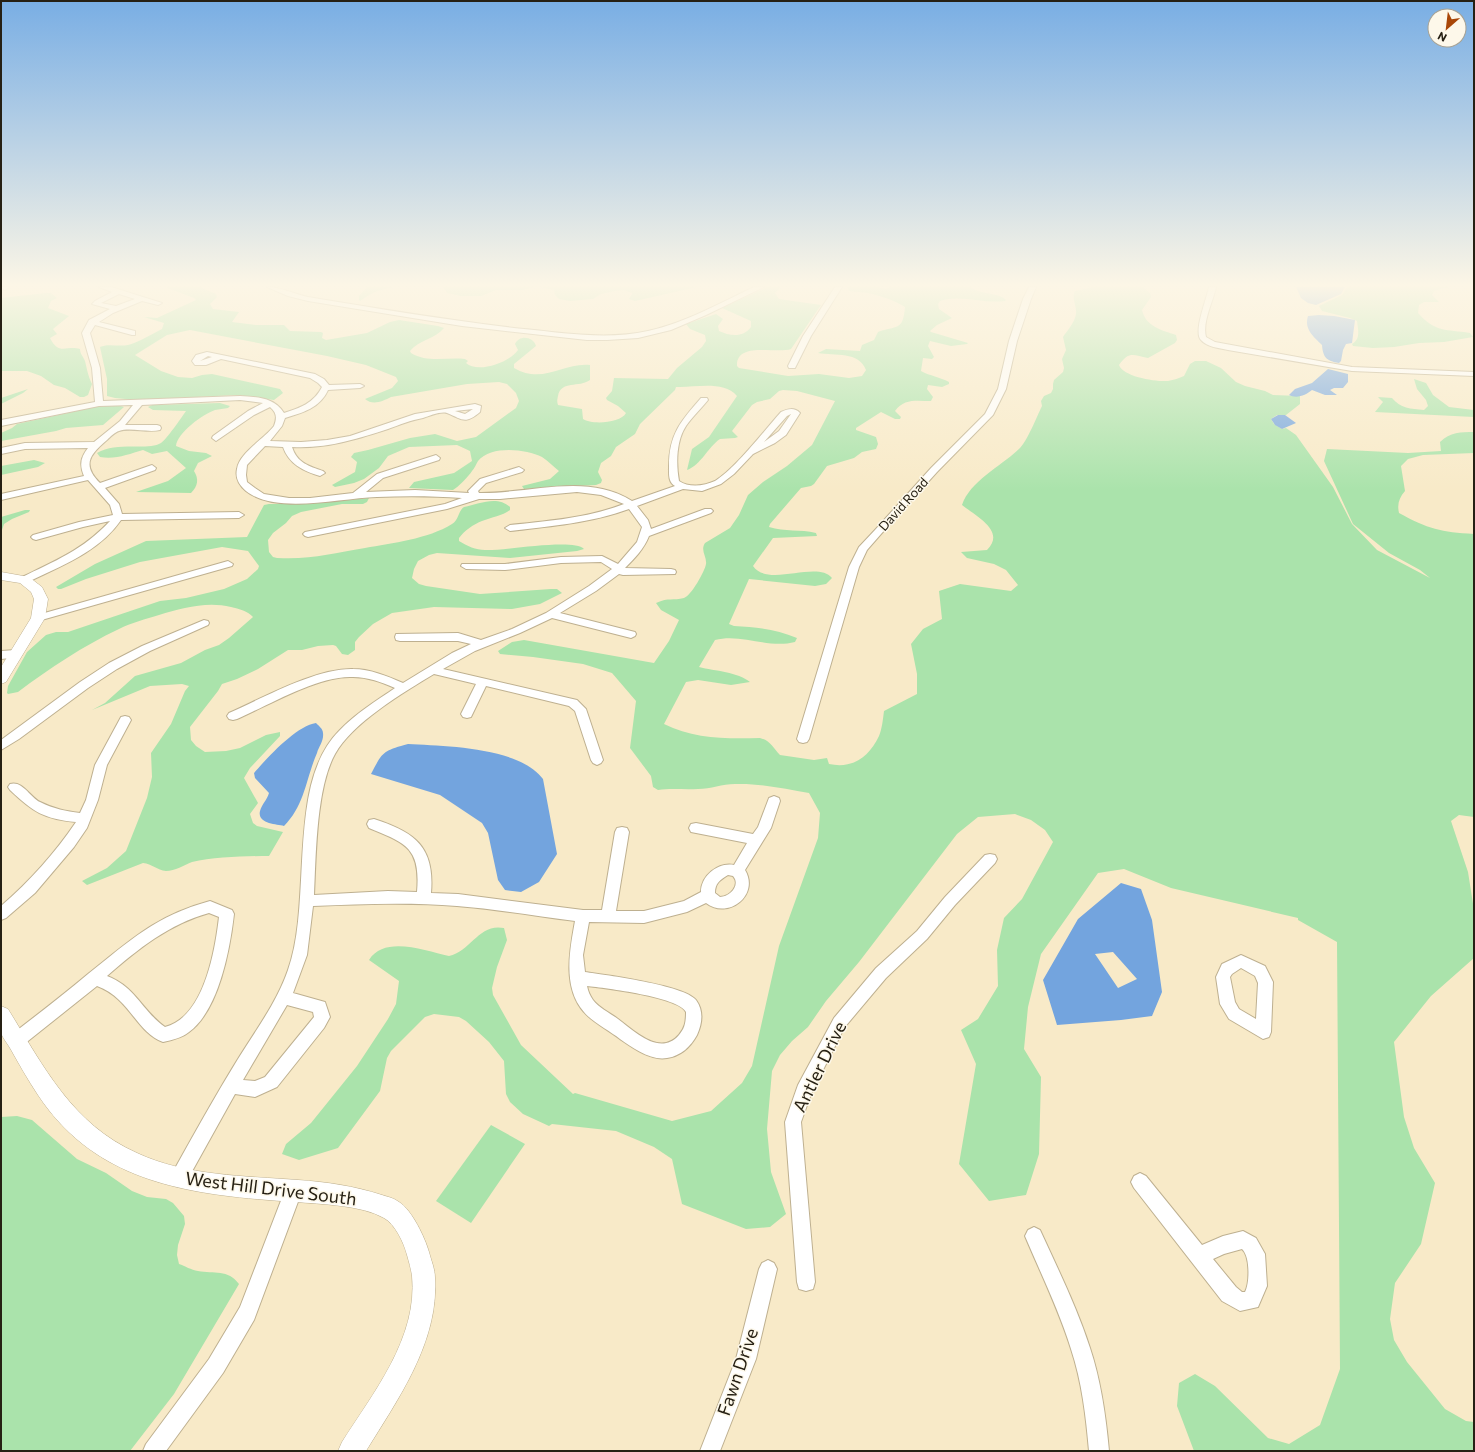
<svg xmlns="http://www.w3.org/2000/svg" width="1475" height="1452" font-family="Commissioner,sans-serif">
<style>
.green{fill:#aae3ab}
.water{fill:#73a4de;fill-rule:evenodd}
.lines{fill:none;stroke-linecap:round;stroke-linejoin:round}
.minor-casing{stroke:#beb090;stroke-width:2}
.tertiary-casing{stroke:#beb090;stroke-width:1}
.minor{fill:#fff;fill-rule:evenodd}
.tertiary{fill:#fff;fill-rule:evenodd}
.labels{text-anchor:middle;stroke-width:3;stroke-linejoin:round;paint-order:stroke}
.far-street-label{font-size:13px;fill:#262014;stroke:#fdf8ea}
.near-street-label{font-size:18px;fill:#262014;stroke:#fdf8ea}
</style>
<rect width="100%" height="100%" fill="#f8eac8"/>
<!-- green -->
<g class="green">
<path d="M165,287H200L216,294L217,297L210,304L213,309L239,312L232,322L256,325H284L290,331L321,332L323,333L322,338L326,340L367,333L390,322L399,320L438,326L444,328C435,339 419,340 410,351L411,353C427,363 447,357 465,359L468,361L466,363C478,374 510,362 518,350L515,344C519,335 533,336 536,346L514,364V368C543,385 564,362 590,365V380C579,388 561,380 558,396C557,400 557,402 558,405L582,409L583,419C592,425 621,423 626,413L618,406L607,400L606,398L612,391L614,378L668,379L677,368L702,347L706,341L705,335L690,329L686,324L716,314L723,319L718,326L719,331C730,336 743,338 751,327V321L722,308L767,287H781L775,293L779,299L821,305L791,349C776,354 736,341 737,366L739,368L788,376L819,374L849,378L862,376L866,370C859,351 835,356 818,353L826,349L860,351L862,345L874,340L878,332C896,325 903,332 905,307C894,300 881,296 868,293C862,292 855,292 849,291L847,287H879L886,289L889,287H970C981,295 998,292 1006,300L1005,301C983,304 961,294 940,301L938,304L939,309L952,318L937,325L930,331L931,332L968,343L967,344L951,346L930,341L928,346L934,357L932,359L923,358L921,371C930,376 940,377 949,382V384L942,387L928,385L927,389L933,397L931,401C917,401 904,398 895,411L901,417L900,419H895L881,412L856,428V430L876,437L878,444L876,449L862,452L854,458L827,466L814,484L811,486L801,488L770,524L769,527C785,532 800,529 816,533L817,536L773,538L753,566C768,588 817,560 832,578L826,584L815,586L749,579L729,624L734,626C756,627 776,629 797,638L795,642C768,649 741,633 715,640L699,667C715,671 738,672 750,682L731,685L698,680L686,682L664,724C694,739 727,739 760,738C771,741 773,748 780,755L814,760L827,758L829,764C853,769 869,757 879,736C882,729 883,719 884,711L917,694V674L911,644L923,629L942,619L939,591L960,584L1011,591L1018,585L1006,570L994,564L967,558L961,552L987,550C1006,531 977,517 962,505C970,481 1001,466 1019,449C1027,442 1037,416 1042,406L1041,401L1044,396L1051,393L1053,389V384L1054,380L1063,372L1064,368L1062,359L1066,350L1063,337C1067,331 1075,322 1076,314C1077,306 1071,298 1075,291L1093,287H1143L1150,293L1151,297L1142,310C1146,327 1162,330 1176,335L1177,340L1175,343L1148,358C1133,355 1129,351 1119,365C1123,377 1157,382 1168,381C1174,380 1179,378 1184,376L1190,364L1195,361H1206L1221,368L1236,382L1245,386L1265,391L1273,395L1300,396V404L1286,415H1277L1271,419L1274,424L1282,429L1286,428L1296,435L1333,487L1352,524L1377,550L1430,578L1420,570L1389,553L1353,524L1324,461L1327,449L1408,453L1441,451L1440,442C1450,432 1461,432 1474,432V453L1423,455L1408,459L1401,466L1405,491C1399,498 1397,504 1399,513C1428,529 1441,532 1474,534V817L1459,815L1451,821L1468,872L1474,910V958L1431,996L1394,1042L1404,1117L1414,1148L1435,1183L1421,1244L1395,1283L1390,1319L1394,1340L1407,1362L1445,1409L1466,1421L1474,1422V1451H1194L1177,1406L1179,1383L1195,1374L1215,1386L1268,1438L1289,1444L1320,1425L1340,1369L1337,942L1298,920V918L1171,888L1124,869L1098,873L1041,954L1028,1007L1024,1049L1041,1077L1039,1154L1026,1195L989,1201L959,1164L976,1064L961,1030L978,1019L998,986L997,950L1004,918L1022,899L1053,842L1045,830L1031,820L1015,814L978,817L957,834L859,962L826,1001L808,1027L792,1041L780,1055L772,1071L767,1129L771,1172L786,1214L770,1227L746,1229L682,1204L672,1159L654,1147L616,1131L552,1124L549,1126L523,1114L510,1102L506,1094L504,1061L489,1042L466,1021L459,1017L434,1014L425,1017L391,1051L387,1058L380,1091L338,1148L299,1160L282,1154L286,1144L311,1123L357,1066L388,1019L396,1004L399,981L369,960C385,935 425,951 449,956C471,951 479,923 504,928L507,940L497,967L492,988L493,995L521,1045L573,1094L575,1093L672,1121L711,1111L742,1083L752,1066L779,946L818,838L820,813L809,793C785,789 760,783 735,784C722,784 711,789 698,789C684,790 672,788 658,790L653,787L651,776L630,748L636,701L612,673L583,664L533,657L500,654L498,651L512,642L524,640L654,663L669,641L679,620L661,610L656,603C669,597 673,601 684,598C691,596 705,571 706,564C707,556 700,551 705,543L730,528L739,515L748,495L763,482L787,466L812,445L835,401L797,391L783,390L779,391L770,399L757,402L752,405L732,431L738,437L735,438L720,439C708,447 701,465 687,470L692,449L709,437L737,396C723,380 695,388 676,387L675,390L640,424L635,434L616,447L611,456L601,463L598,472L602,480L601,483L596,485L524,489L522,486L550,479L559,471C554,467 548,461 542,457C526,449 491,445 478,461C476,464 475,468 472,471C469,476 457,488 453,490L409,488L414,482L454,473L472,461L470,451L457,445L409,447L388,456L379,468L364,479L354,483L335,487L332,485L355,472L357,462L351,457L354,453L368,450L410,438L435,434L457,441L476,437L516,408L519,401L516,393L507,384L499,382L467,384L391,397C383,401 373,406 365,399L392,388L398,381L396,377L366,365L327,356L190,330L167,335L135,355L161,371L178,377L192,378L202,375L212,374L280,389L283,393L274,400L237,395L136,400L115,398L107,396V379L100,347C108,343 118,347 128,345C139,342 152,334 162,329L164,323L144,317L157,318L196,300L194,298Z"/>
<path d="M367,287H394C380,289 371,293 360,301L359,300V296Z"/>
<path d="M443,287H534L522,290H496L481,296H461L447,293Z"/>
<path d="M540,287H697L635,301L629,299L632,294V293L624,290L615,291L601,294L593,299L570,301L559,299L555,295L554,290Z"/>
<path d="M1347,287H1450L1443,288L1434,291L1432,295L1439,302H1424L1419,305L1418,313C1436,333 1446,329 1470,333L1473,337L1444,342L1419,343L1394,347L1373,348L1353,346L1352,344C1361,339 1358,330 1357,321L1350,318L1322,311L1319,306L1342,295Z"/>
<path d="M46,293H51L57,298L51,301L48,308L69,316L53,329L57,334L50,338C59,356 66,345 80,349C80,354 83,356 85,361C87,369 88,376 92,384L88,395L84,397H80L65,388L54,385L41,376L27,371H1V298Z"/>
<path d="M1414,379L1426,383L1433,395L1449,407L1474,410V417L1375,412L1383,402L1378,397L1392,398C1400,408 1411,409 1424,410L1428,406L1426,400L1417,389Z"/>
<path d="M28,389L23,393L1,404V398Z"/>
<path d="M220,403L230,406L228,408C224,409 219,409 215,410C203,414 177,433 176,446L189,451L206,453L212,456L198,463L194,471C199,479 198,486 191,493L136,492L168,481L186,468L167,451L152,454L143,450C129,454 115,460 100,457L97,453C117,441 148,451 161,443C167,439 181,418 186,411L153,410L148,407L152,405Z"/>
<path d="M117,405L124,407L103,425L66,428L56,431L1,441V433L12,428L17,424L95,407Z"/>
<path d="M34,460L45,463L38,467L1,475V466Z"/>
<path d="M369,498L367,502L363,504H342L301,512L292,516L286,523L273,533L268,540L269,552L273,557L277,558C311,560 333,553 365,548C392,543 428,539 452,524C459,520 458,511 464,507C479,504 497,495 510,507V510C502,516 492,517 482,521C474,524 464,531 459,538V541C467,546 476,550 485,550C505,551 573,538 584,549L577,551L510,558L437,553L429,555L418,561L414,569L412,578L419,584L426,586L480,594L551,589H557L562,593L540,604L512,609L434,607L392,613L373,624L359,637L355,642V650L348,655L342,654L336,646L333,645L318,646L302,650H288L258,669L237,679L222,684L218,691L190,727L191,740L196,746L205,752L226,751L240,748L266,735L280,732V736L250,768L244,778L258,803L250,814L253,823L257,826L283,832L269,856C247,856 214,857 192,862C184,865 175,871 166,871C157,870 152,864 143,863L87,885L82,881L107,868L126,851L147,798L152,777L151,753L171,724L185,691L189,686L182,684L150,686L92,710L105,703L135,676L181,663L205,650L219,645L229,638L253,617C248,611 239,609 231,607C207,601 182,608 159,615C146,619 131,623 119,629C83,646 50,668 18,692L8,694L7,693L8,686L27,652L46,635L56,632H68L160,601L186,598L224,589L247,579L258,569L259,566L248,551L222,547L140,562L86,579L61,589H58L56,587L95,564L146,541L247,537L264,505L269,504H302Z"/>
<path d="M25,510H30L29,512L12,519L4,524L1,533V517Z"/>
<path d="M17,1116L32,1120L77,1159L106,1173L132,1191L147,1197L166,1199L173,1203L184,1216L185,1224L178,1245L177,1255L179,1264C185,1266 191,1270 198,1271C214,1274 228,1269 239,1284L174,1394L130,1451H1V1117Z"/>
<path d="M491,1125L525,1144L471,1223L436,1201Z"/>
</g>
<!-- water -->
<g class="water">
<path d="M1345,287L1341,294L1316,305L1308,303L1301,298L1296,287Z"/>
<path d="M1319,315L1334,316L1355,320L1352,343L1346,344L1343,350L1341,361L1339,363C1326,361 1323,357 1322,345C1313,336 1304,329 1308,316Z"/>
<path d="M1328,369L1348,374V382L1343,388H1334L1330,390L1337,395H1325L1312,390C1306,395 1297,399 1289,395L1295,389L1312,383Z"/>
<path d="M1278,415H1285L1296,423L1282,429L1275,425L1271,419Z"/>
<path d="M316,723C319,726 323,729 323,733C324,741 319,746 317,753C306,778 305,805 284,826C276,824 257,824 260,811C262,804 267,800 269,793L255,778L254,773C267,758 296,726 316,723Z"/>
<path d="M408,744C445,746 519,747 543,779L557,854L539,882L521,892L505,890L498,880L488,833L482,823L440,795L371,774C383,751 383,751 408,744Z"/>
<path d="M1121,883L1141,889L1152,920L1162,992L1152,1016L1121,1020L1057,1025L1043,980L1078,919ZM1113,952L1137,979L1118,988L1095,954Z"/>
</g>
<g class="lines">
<!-- minor casing -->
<g class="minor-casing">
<g id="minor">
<path d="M9,287L5,290L2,288V287Z"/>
<path d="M99,287H111L162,303L158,305L142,301L113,313L99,322L135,331V335H132L95,325L90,333L100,368L103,401L240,396C257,397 274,397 284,413C300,408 314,403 322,387L318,383L310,378L221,359L206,365H195L192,361L196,355L207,352L315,374L324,379L329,385L360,384L364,386L360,388L328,390C320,408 302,413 285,418L282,426L270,441L301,442L327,440L350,436L415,414L475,404L481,406L480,412C465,425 462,419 447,413C441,411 429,416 423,418C411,420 399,425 388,429C357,439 326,449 292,447C297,463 309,466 323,471L325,473L320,476C303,471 289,464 283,447L265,446L247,465L246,475L247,482L255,488L264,494L289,498H310L353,493L377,474L436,455L440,458L439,460L383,478L366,492L415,490L469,493L468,491L480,479L519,467L524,470L522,472L486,483L478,491L479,493C529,494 587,472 632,501L675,486C668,482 669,474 669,466C669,434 681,421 701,398H707L708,400C701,409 692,417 686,426C676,441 676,464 679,481C689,488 704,486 715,481C735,469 764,431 781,412C788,409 794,407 800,413L786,435L775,443L753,454L734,474L721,484L702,491L683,489L637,506L648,520L651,529L705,509H711L713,511L711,513L649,536C644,549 634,559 625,568L671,569L675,570L676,572L675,574L623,575L619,574L596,591L560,613L635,632L636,634L635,636L631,638L552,618L520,633L475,651L443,669L577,700L586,709L603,760L601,763L597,765L593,763L591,760L575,711L569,706L486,686L471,717L467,718L463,717L461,714L476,684L434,674C404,692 352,723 335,754C316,788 316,856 314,895L388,891L417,892C421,847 405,843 369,828L367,824L369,820L374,819C414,832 435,846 431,893L458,894L583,910H602L615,832L617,828L622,827L627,828L629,832L616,911H644L684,901L701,892C701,876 718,862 734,865L747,843L691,832L689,828L691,824L696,823L753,834L758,827L769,798L774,796L779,798L780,801L771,828L745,870C760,895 728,920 706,903L687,912L644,923L589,922L583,955L585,972C606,975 684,985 696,1000C704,1011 702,1024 697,1035C691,1046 681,1056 667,1058C651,1061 633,1048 620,1039C610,1031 591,1021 584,1012C562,987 570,949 575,921C536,916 496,909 457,906C409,902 361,904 313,906L307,955L293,993L325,1002L330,1017L324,1028L277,1087L255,1097L235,1094L185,1184L179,1187L173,1184L170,1178L173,1172C194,1134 215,1096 238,1059C256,1030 277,1002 288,970C313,901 286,784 339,731C355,714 376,701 395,688C381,682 368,677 353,677C319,675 269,705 237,719L233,720L229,719L227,716L229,713C263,698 316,668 353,669C370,669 387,676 403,683L452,653L471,644L458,641H400L396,640L395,637L396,634L458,633L481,640L512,629L546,613L589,586L612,569L601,562L561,563L505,570L466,569L461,566L462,564H505L561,557L602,556L618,564L637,542L642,527L629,509C591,523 551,526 510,531L505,528L510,525C549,521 587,518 624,504L601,495L577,492L500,499H479L447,509L308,537L305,536L303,534L305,532L445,504L462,498C433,496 405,496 377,497C340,498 276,515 246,491C239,485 235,478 237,469C239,453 264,439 274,426C277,418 277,413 270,407L254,415L216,441L212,438L213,436L248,411L263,403L240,400L142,405L125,425H157L160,426L161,428L160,430C148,433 130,427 119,431C115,432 110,437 107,440C89,455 82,465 100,483L149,466L152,465L156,468L155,470L105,488L119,504L122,514L239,512L244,515L239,518L121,520C99,552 61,566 28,582H20L19,580L20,578C55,561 83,550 110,521L83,527L36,540L33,539L31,537L33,535L79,522L113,515L110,505L88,480L1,500V494L84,476C79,464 81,457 88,448L25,449L1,454V448L25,443L94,442L120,421L133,405L99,406L1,426V420L95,402L92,368L82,333L89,320L110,309L92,304L95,301L112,292ZM119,294L135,299L116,306L101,303ZM208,356L212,357L200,361ZM473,409L465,414L455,411ZM791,414L779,431L764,442L787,416ZM728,875L733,876C741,885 730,897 720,897L715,893C715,883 720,880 728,875ZM587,986C605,988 679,997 686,1012C686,1022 685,1028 679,1035C660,1057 634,1031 618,1019C610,1013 599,1008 593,1000C590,996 588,991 587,986ZM287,1005L313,1012L314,1017L265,1077L255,1081L243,1080Z"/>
<path d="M267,287C281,287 294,294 308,297C380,309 452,321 524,329C565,333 607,340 648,331C685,323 720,303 754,287H764L706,315L671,330L638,338L607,340H587L462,326L308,301L288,296Z"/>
<path d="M835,287H842L811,336L795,368H789L788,366L803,336Z"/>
<path d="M1029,287H1036L1031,299L1017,341L1006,389L993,415L937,472L881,534L867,550L859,567L809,739L807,742L803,743L799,742L797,739L849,567L859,547L875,530L931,468L985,414L998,389L1009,341L1023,299Z"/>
<path d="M1209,287H1216C1213,302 1202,322 1206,337L1215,342L1352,367L1474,372V376L1352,371L1228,350C1219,348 1207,347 1201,340C1193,332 1207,298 1209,287Z"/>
<path d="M228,561L233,564L232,566L38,621L33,618L34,616Z"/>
<path d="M204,620L208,621L209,623L208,625L150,651L117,669L88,688L19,739L1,750V740L80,682L109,663L142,646Z"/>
<path d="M16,650L20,651L22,654L20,657L1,659V651Z"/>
<path d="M125,716L129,717L131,720L107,765L98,800L87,828L74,847L35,893L6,918L1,920V906C30,881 55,853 76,822C44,819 33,812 10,790L8,787L10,784C22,780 30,797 40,802C54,809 66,811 80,813L86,800L95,765L121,717Z"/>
<path d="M990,854L995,855L997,859L995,863L955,905L927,939L886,978L844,1028L811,1094L801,1122L815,1282L813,1289L806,1291L799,1289L797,1282L785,1122L798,1085L834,1018L876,968L917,931L945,897L985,855Z"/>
<path d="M210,901L232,910L234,914C230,949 219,1010 189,1032C182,1038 172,1040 163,1042C136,1032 130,998 97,986L23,1045L17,1047L11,1045L9,1040L11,1035C37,1015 63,995 88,974C131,940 155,916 210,901ZM209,913L219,917C215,951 204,1017 165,1027C142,1011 136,987 107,976C138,949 169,924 209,913Z"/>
<path d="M1241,955L1265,966L1273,982L1271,1032L1269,1037L1263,1039L1229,1019L1220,1004L1216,977L1222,964ZM1241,968L1255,976L1258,983L1256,1019L1239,1009L1235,1002L1230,977L1232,974Z"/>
<path d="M1140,1173L1146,1176L1202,1245L1223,1236L1243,1231L1256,1238L1265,1254L1267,1286L1258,1307L1240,1311L1222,1301L1134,1188L1131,1182L1134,1176ZM1242,1249C1250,1256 1250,1282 1245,1292H1242L1236,1287L1213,1259L1224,1254Z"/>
<path d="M293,1182L299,1185L302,1191L254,1320L223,1373L166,1451H143L146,1444L209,1359L240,1307L287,1185Z"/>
<path d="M1034,1227L1040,1230C1058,1269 1077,1308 1090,1348C1101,1381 1106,1417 1109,1451H1089C1086,1417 1082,1382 1071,1349C1059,1310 1041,1274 1025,1236L1028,1230Z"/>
<path d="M768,1260L774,1263L777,1269L756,1359L720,1451H700L736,1359L759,1269L762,1263Z"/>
</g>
</g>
<!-- tertiary casing -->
<g class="tertiary-casing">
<g id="tertiary">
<path d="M1,572L29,577L42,587L48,599L45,618L6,682L1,684V667L31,618L34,599L31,592L20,583L1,580Z"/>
<path d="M1,1006L8,1009C44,1067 72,1124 137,1153C186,1176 245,1176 298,1180C327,1182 354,1186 382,1195C388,1197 394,1198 399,1202C412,1210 425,1238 429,1252C431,1260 435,1269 435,1278C439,1342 398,1399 366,1451H338L342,1442C373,1393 418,1338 412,1276C411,1269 409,1262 407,1255C404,1243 395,1224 384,1218C362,1205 320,1204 295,1202C195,1195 98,1186 38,1095C28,1080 19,1064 10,1048C7,1043 2,1037 1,1032C0,1024 1,1014 1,1006Z"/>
</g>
</g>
<!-- minor -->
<use href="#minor" class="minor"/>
<!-- tertiary -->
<use href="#tertiary" class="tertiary"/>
</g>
<!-- sky -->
<linearGradient id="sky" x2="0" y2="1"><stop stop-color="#79aee4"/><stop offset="0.58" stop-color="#fcf6e6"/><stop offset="1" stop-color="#fcf6e6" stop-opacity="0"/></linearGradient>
<rect width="1475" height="491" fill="url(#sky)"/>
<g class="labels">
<!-- far-street labels -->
<g class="far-street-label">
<text transform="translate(903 504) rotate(-48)" y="5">David Road</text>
</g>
<!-- near-street labels -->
<g class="near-street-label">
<text transform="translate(820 1067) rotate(-64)" y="6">Antler Drive</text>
<text transform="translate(271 1189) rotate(7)" y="6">West Hill Drive South</text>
<text transform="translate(738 1372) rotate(-71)" y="6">Fawn Drive</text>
</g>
</g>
<!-- border -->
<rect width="1475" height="1452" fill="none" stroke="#262014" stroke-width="4"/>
<!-- north arrow -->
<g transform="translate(1447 28) rotate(208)"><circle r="19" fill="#fdf8ea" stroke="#a7a294"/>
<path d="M0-3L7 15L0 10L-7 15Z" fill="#a94708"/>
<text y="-6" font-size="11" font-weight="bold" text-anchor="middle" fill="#262014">N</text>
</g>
</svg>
